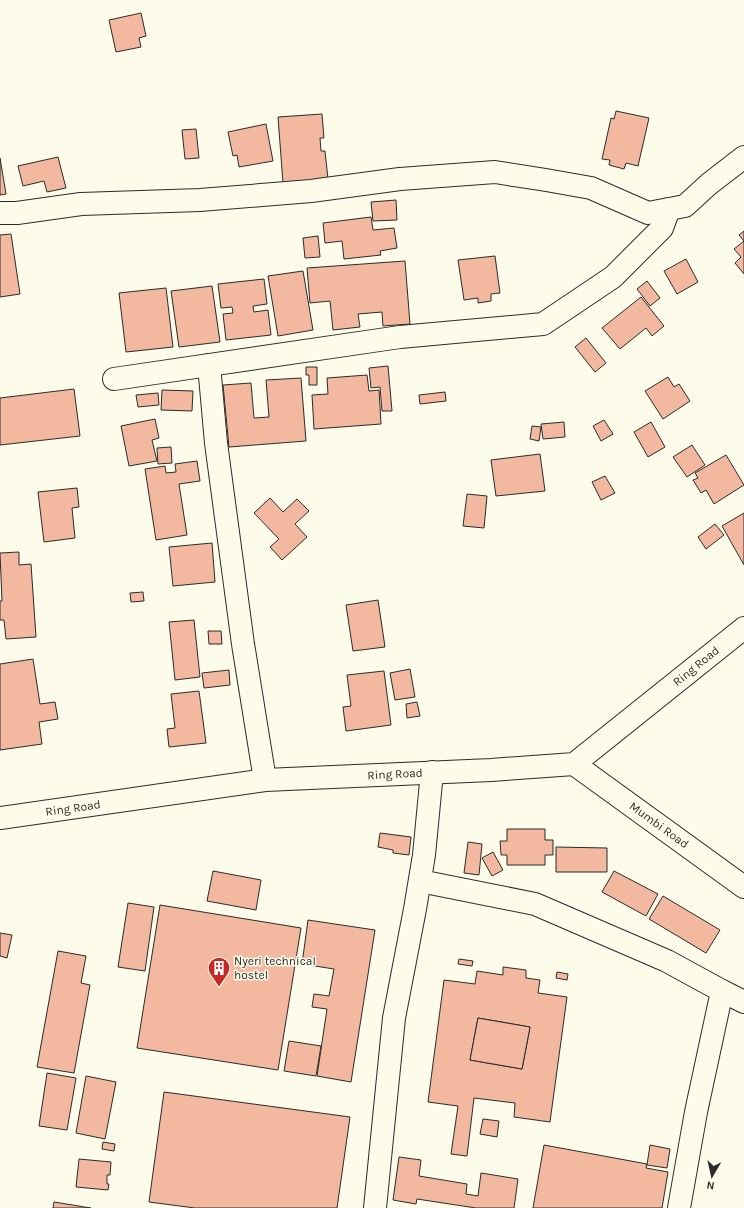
<svg xmlns="http://www.w3.org/2000/svg" width="744" height="1208" font-family="Karla,sans-serif">
<style>
.building{fill:#f2b8a0;stroke:#2b2b2b;fill-rule:evenodd}
.lines{fill:none;stroke-linecap:round;stroke-linejoin:round}
.minor-casing{stroke:#2b2b2b;stroke-width:24}
.minor{stroke:#fdfbea;stroke-width:22}
.labels{text-anchor:middle;stroke-width:3;stroke-linejoin:round;paint-order:stroke}
.street-label{font-size:12px;fill:#2b2b2b;stroke:#fdfbea}
.poi-label{font-size:12px;fill:#2b2b2b;stroke:#fdfbea;text-anchor:start}
</style>
<rect width="100%" height="100%" fill="#fdfbea"/>
<!-- building -->
<g class="building">
<path d="M141,13L146,36L139,38L141,47L116,52L109,20Z"/>
<path d="M616,111L649,118L638,166L626,163L624,169L609,165L610,160L602,159L611,118L614,119Z"/>
<path d="M322,114L324,138H320L321,151H325L328,179L283,183L278,117Z"/>
<path d="M266,124L273,161L239,167L237,155L233,156L228,132Z"/>
<path d="M196,129L199,158L185,159L182,130Z"/>
<path d="M58,157L66,188L47,192L44,181L23,186L18,166Z"/>
<path d="M0,158L6,194L0,195Z"/>
<path d="M396,200L397,220L373,221L371,202Z"/>
<path d="M371,217L373,230L394,228L397,248L380,251L381,255L344,259L342,241L325,243L323,223Z"/>
<path d="M744,231V274L735,263L741,257L734,249L744,241L739,235Z"/>
<path d="M11,234L20,294L0,297V235Z"/>
<path d="M318,236L320,257L305,258L303,238Z"/>
<path d="M495,256L500,293L491,294V301L478,303V298L464,300L458,260Z"/>
<path d="M686,259L698,282L677,294L664,271Z"/>
<path d="M405,261L410,324L383,326L382,312L358,314L360,327L333,330L330,301L310,303L307,268Z"/>
<path d="M303,271L313,330L278,336L268,276Z"/>
<path d="M264,279L267,304L253,306L254,312L268,310L271,335L226,340L223,314L233,313L232,307L221,308L218,284Z"/>
<path d="M647,281L660,298L650,306L637,289Z"/>
<path d="M212,286L220,342L179,347L171,291Z"/>
<path d="M166,288L173,347L126,352L119,293Z"/>
<path d="M641,297L664,326L652,336L646,328L620,349L602,328Z"/>
<path d="M586,338L606,363L595,372L575,347Z"/>
<path d="M388,366L392,411H382L380,387L371,388L369,368Z"/>
<path d="M306,367H317V385H309V375H306Z"/>
<path d="M367,375L369,391L379,390L381,424L314,429L312,395L328,394L327,378Z"/>
<path d="M668,377L674,387L679,384L690,401L663,419L645,391Z"/>
<path d="M301,378L306,441L229,447L223,385L251,383L254,418L269,417L266,380Z"/>
<path d="M74,389L80,436L0,445V398Z"/>
<path d="M162,390L193,391L192,411L161,410Z"/>
<path d="M445,392L446,401L420,404L419,395Z"/>
<path d="M158,393L159,405L138,407L136,395Z"/>
<path d="M155,419L159,438L152,440L157,461L129,466L121,426Z"/>
<path d="M604,420L613,434L601,441L593,426Z"/>
<path d="M564,422L565,437L543,439L541,424Z"/>
<path d="M651,422L665,447L648,457L634,432Z"/>
<path d="M532,426L541,427L539,441L530,439Z"/>
<path d="M692,445L705,465L687,477L673,457Z"/>
<path d="M171,447L172,463L158,464L157,448Z"/>
<path d="M540,454L545,491L496,496L491,460Z"/>
<path d="M726,455L744,485L714,504L706,490L701,493L693,480L698,478L695,473Z"/>
<path d="M197,461L200,481L179,484L187,535L156,540L145,469L165,466L166,473L176,472L175,464Z"/>
<path d="M605,476L615,493L601,500L592,482Z"/>
<path d="M77,488L79,507L72,508L75,538L44,542L38,492Z"/>
<path d="M467,494L487,496L484,528L463,526Z"/>
<path d="M270,498L283,512L297,499L309,511L295,524L307,537L282,560L270,547L279,539L254,513Z"/>
<path d="M744,513V565L722,526Z"/>
<path d="M715,524L724,535L706,549L698,537Z"/>
<path d="M212,543L215,582L173,586L169,547Z"/>
<path d="M19,552V565L31,564L36,637L6,639L4,620H0V601H2L0,553Z"/>
<path d="M143,592L144,601L131,602L130,593Z"/>
<path d="M378,600L385,647L353,651L346,605Z"/>
<path d="M194,620L200,677L175,680L169,622Z"/>
<path d="M208,631H221L222,644H209Z"/>
<path d="M33,659L40,704L55,702L58,719L39,722L42,744L0,750V664Z"/>
<path d="M410,669L415,697L395,700L390,673Z"/>
<path d="M229,670L230,685L204,688L202,673Z"/>
<path d="M384,671L391,725L346,731L343,707L351,706L347,675Z"/>
<path d="M199,691L206,743L169,747L167,729L175,728L171,694Z"/>
<path d="M417,702L420,716L407,718L406,704Z"/>
<path d="M507,829H545V840H553V855H545V865H507V855H501L500,841H507Z"/>
<path d="M380,833L411,837L409,855L393,853V850L378,847Z"/>
<path d="M468,842L482,844L479,875L464,873Z"/>
<path d="M556,847L607,848V872H556Z"/>
<path d="M493,852L503,870L492,876L482,858Z"/>
<path d="M213,871L261,880L256,910L207,901Z"/>
<path d="M614,871L658,894L646,916L602,892Z"/>
<path d="M663,896L720,930L706,953L649,919Z"/>
<path d="M128,903L154,907L145,971L118,967Z"/>
<path d="M160,905L301,928L278,1070L137,1048Z"/>
<path d="M308,920L375,930L351,1082L317,1076L327,1009L312,1007L314,994L329,996L334,969L302,964Z"/>
<path d="M0,933L12,935L7,958L0,956Z"/>
<path d="M58,951L86,956L81,983L90,985L74,1073L37,1067Z"/>
<path d="M459,959L473,961L472,966L458,964Z"/>
<path d="M503,967L526,970V978L540,980L538,993L567,997L550,1122L514,1117L515,1103L474,1098L467,1156L451,1154L458,1106L428,1102L444,980L475,984L477,971L503,975ZM478,1018L530,1027L522,1069L470,1060Z"/>
<path d="M557,972L568,974L567,980L556,978Z"/>
<path d="M478,1018L530,1027L522,1069L470,1060Z"/>
<path d="M289,1041L321,1046L316,1076L284,1071Z"/>
<path d="M47,1073L76,1078L67,1130L39,1126Z"/>
<path d="M86,1076L116,1082L105,1139L76,1133Z"/>
<path d="M164,1092L350,1117L337,1208H195L149,1202Z"/>
<path d="M483,1119L499,1121L497,1137L480,1134Z"/>
<path d="M103,1142L115,1144L114,1151L102,1149Z"/>
<path d="M544,1145L647,1164L646,1168L668,1172L662,1208H533Z"/>
<path d="M650,1145L670,1149L667,1168L647,1165Z"/>
<path d="M399,1157L421,1160L419,1176L467,1184L466,1194L478,1196L481,1173L518,1179L514,1208H476L417,1199L416,1204L393,1200Z"/>
<path d="M79,1159L111,1162L110,1175H107V1184H109L108,1190L76,1187Z"/>
<path d="M54,1202L91,1208H53Z"/>
</g>
<g class="lines">
<!-- minor casing -->
<g class="minor-casing">
<g id="minor">
<path d="M0,213H17L81,204L200,200L311,191L400,179L495,172L546,180L591,188L648,213L685,206L709,184L744,157"/>
<path d="M209,365L216,443L243,644L265,780"/>
<path d="M114,379L400,337L543,324L613,277L662,228L669,209"/>
<path d="M574,764L744,887"/>
<path d="M0,818L265,780L491,770L574,764L744,628"/>
<path d="M420,881L535,904L667,961L722,991L696,1112L679,1208"/>
<path d="M722,991L744,1002"/>
<path d="M375,1208L394,1018L415,909L424,855L432,772"/>
</g>
</g>
<!-- minor -->
<use href="#minor" class="minor"/>
</g>
<!-- icons -->
<defs>
<g id="building-pin" transform="scale(1.15)"><path d="M0 17L-7.5 6A9.5 9.5 0 1 1 7.5 6Z" fill="#c62828" stroke="#fdfbea"/><path d="M-4-6H4V6H1V3H-1V6H-4ZM-2.5-4.3h1.7v1.8h-1.7ZM.8-4.3h1.7v1.8H.8ZM-2.5-1h1.7V.8h-1.7ZM.8-1h1.7V.8H.8Z" fill="#fff"/></g>
</defs>
<g fill-rule="evenodd">
<use href="#building-pin" x="219" y="968"/>
</g>
<g class="labels">
<!-- street labels -->
<g class="street-label">
<text transform="translate(696 666) rotate(-39)" y="4">Ring Road</text>
<text transform="translate(395 774) rotate(-3)" y="4">Ring Road</text>
<text transform="translate(73 808) rotate(-8)" y="4">Ring Road</text>
<text transform="translate(659 825) rotate(36)" y="4">Mumbi Road</text>
</g>
<!-- poi labels -->
<g class="poi-label">
<text x="234" y="965">Nyeri technical<tspan x="234" dy="14">hostel</tspan></text>
</g>
</g>
<!-- north arrow -->
<g transform="translate(712 1176) rotate(189)" stroke="#fdfbea" stroke-width="3" paint-order="stroke">
<path d="M0-3L7 15L0 10L-7 15Z" fill="#2b2b2b"/>
<text y="-6" font-size="11" font-weight="bold" text-anchor="middle" fill="#2b2b2b">N</text>
</g>
</svg>
